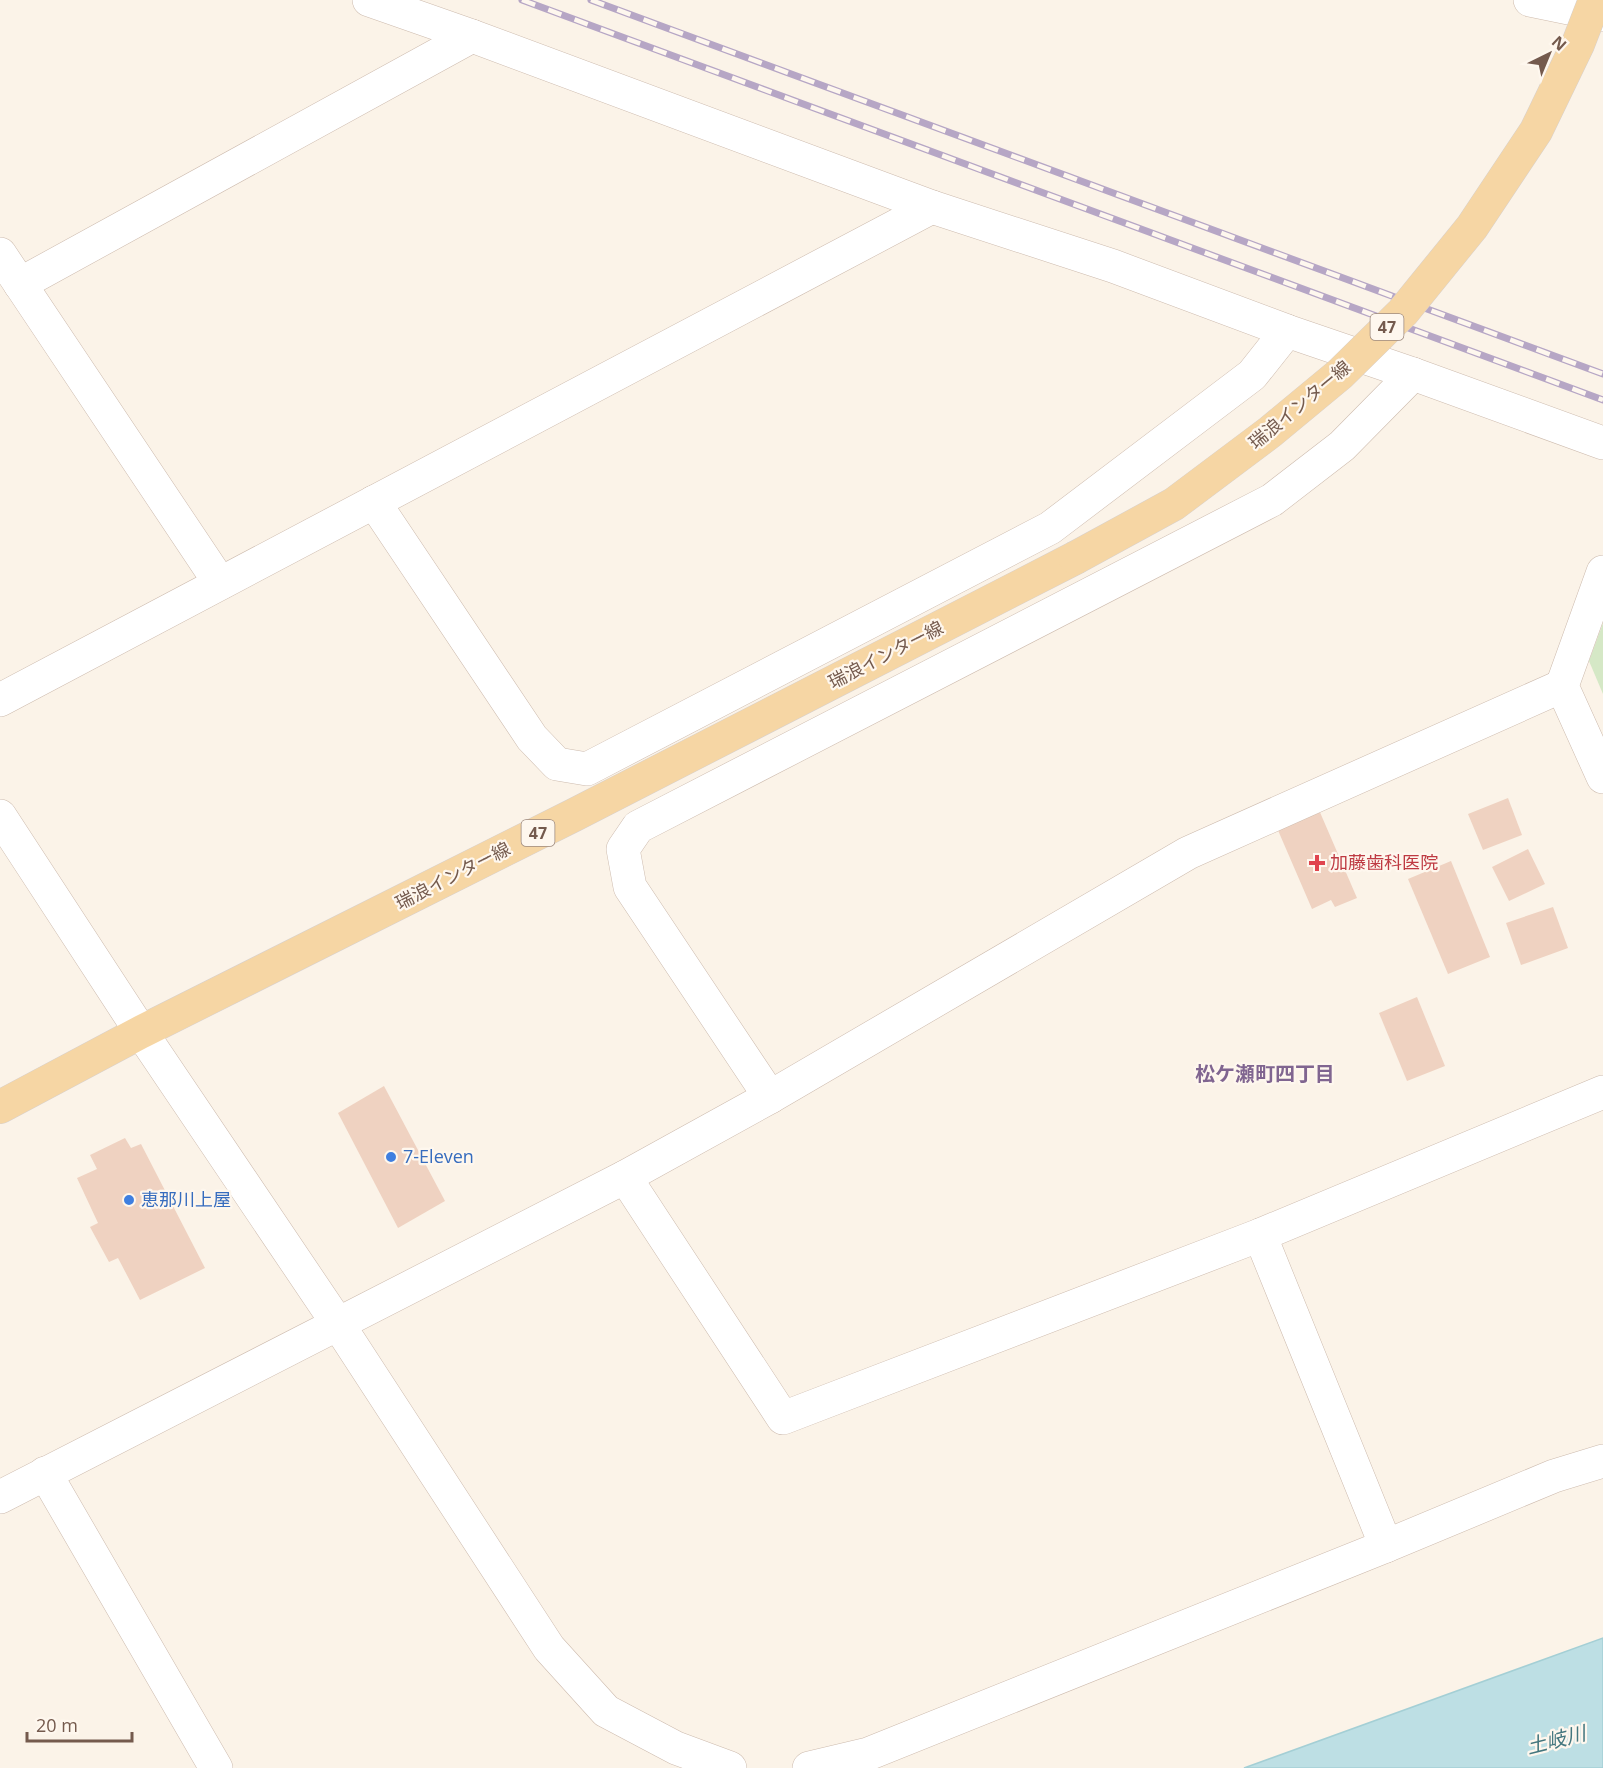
<svg xmlns="http://www.w3.org/2000/svg" width="1603" height="1768" font-family="'Open Sans','Noto Sans JP',sans-serif">
<style>
.green{fill:#d5e8c6}
.water{fill:#bddfe4;stroke:#a4cfd5;stroke-width:1.5}
.building{fill:#efd2c1}
.lines{fill:none;stroke-linecap:round;stroke-linejoin:round}
.minor-casing{stroke:#cdbbae;stroke-width:34}
.tertiary-casing{stroke:#cdbbae;stroke-width:34}
.secondary-casing{stroke:#cfbbac;stroke-width:34}
.primary-casing{stroke:#d8d1cd;stroke-width:34}
.minor{stroke:#fff;stroke-width:33}
.tertiary{stroke:#fff;stroke-width:33}
.secondary{stroke:#fff;stroke-width:33}
.primary{stroke:#f6d6a4;stroke-width:33}
.rail-casing{stroke:#b6a6c5;stroke-width:7}
.rail{stroke:#fef7ee;stroke-width:4.5;stroke-dasharray:14;stroke-linecap:butt}
.primary-bridge-casing{stroke:#d8d1cd;stroke-width:34;stroke-linecap:butt}
.primary-bridge{stroke:#f6d6a4;stroke-width:33}
.health-dot{fill:#e0444e;stroke:#fef7ee;stroke-width:2}
.shop-dot{fill:#3f7fe0;stroke:#fef7ee;stroke-width:2}
.labels{text-anchor:middle;stroke-width:4.5;stroke-linejoin:round;paint-order:stroke}
.shield{fill:#fef7ee;stroke:#9d897d;stroke-width:1.5}
.shield-label{font-size:16px;font-weight:bold;fill:#745a4d}
.street-label{font-size:18px;fill:#745a4d;stroke:#fef7ee}
.health-label{font-size:18px;fill:#be3a42;stroke:#fef7ee;text-anchor:start}
.shop-label{font-size:18px;fill:#366cbe;stroke:#fef7ee;text-anchor:start}
.neighbourhood-label{font-size:20px;font-weight:bold;fill:#806590;stroke:#fef7ee}
.water-label{font-size:20px;font-style:italic;fill:#44777f;stroke:#fef7ee}
</style>
<rect width="100%" height="100%" fill="#fbf3e8"/>
<!-- green -->
<path class="green" d="M1603,623V694L1589,661Z"/>
<!-- water -->
<path class="water" d="M1603,1638V1768H1244Z"/>
<!-- building -->
<g class="building">
<path d="M1508,798L1522,835L1483,850L1468,814Z"/>
<path d="M1319,810L1357,898L1335,907L1331,900L1312,909L1277,828Z"/>
<path d="M1528,849L1545,884L1509,901L1492,867Z"/>
<path d="M1451,861L1490,957L1448,974L1408,879Z"/>
<path d="M1553,907L1568,948L1521,965L1506,923Z"/>
<path d="M1417,997L1445,1066L1407,1081L1379,1013Z"/>
<path d="M384,1086L445,1201L398,1228L338,1113Z"/>
<path d="M125,1138L131,1148L141,1144L205,1268L140,1300L118,1258L109,1262L90,1227L98,1223L77,1178L97,1169L90,1155Z"/>
</g>
<g class="lines">
<!-- minor casing -->
<g class="minor-casing">
<g id="minor">
<path d="M369,0L472,36L932,207L1113,266L1287,331L1413,374L1603,443"/>
<path d="M0,254L220,583"/>
<path d="M20,284L472,36"/>
<path d="M374,502L532,738L557,764L587,769L1050,528L1252,375L1287,331"/>
<path d="M1603,572L1562,686L1603,777"/>
<path d="M0,700L932,207"/>
<path d="M770,1097L630,887L623,849L638,827L1272,500L1342,446L1413,374"/>
<path d="M625,1177L783,1418L1260,1235L1603,1092"/>
<path d="M1260,1235L1386,1546"/>
<path d="M45,1473L216,1768"/>
<path d="M0,1497L625,1177L770,1097L1188,853L1562,686"/>
</g>
</g>
<!-- tertiary casing -->
<g class="tertiary-casing">
<g id="tertiary">
<path d="M0,816L141,1032L338,1324L549,1648L606,1711L676,1748L730,1768"/>
<path d="M809,1768L868,1754L1386,1546L1554,1476L1603,1461"/>
</g>
</g>
<!-- secondary casing -->
<g class="secondary-casing">
<path id="secondary" d="M1530,0L1603,15"/>
</g>
<!-- primary casing -->
<g class="primary-casing">
<path id="primary" d="M0,1107L141,1032L574,815L1075,558"/>
</g>
<!-- minor -->
<use href="#minor" class="minor"/>
<!-- tertiary -->
<use href="#tertiary" class="tertiary"/>
<!-- secondary -->
<use href="#secondary" class="secondary"/>
<!-- primary -->
<use href="#primary" class="primary"/>
<!-- rail casing -->
<g class="rail-casing">
<g id="rail">
<path d="M522,0L1603,400"/>
<path d="M591,0L1603,374"/>
</g>
</g>
<!-- rail -->
<use href="#rail" class="rail"/>
<!-- primary-bridge casing -->
<g class="primary-bridge-casing">
<path id="primary-bridge" d="M1075,558L1174,504L1270,432L1340,374L1403,312L1472,227L1536,131L1578,44L1595,0"/>
</g>
<!-- primary-bridge -->
<use href="#primary-bridge" class="primary-bridge"/>
</g>
<!-- markers -->
<path class="health-dot" d="M1314 854h6v6h6v6h-6v6h-6v-6h-6v-6h6z"/>
<g class="shop-dot">
<circle cx="391" cy="1157" r="6"/>
<circle cx="129" cy="1200" r="6"/>
</g>
<g class="labels">
<!-- shield labels -->
<g class="shield">
<rect x="1370.5" y="314" width="33" height="26" rx="4.5"/>
<rect x="521.5" y="820" width="33" height="26" rx="4.5"/>
</g>
<g class="shield-label">
<text x="1387" y="333">47</text>
<text x="538" y="839">47</text>
</g>
<!-- street labels -->
<g class="street-label">
<text transform="translate(1300 405) rotate(-40)" y="6">瑞浪インター線</text>
<text transform="translate(886 655) rotate(-27)" y="6">瑞浪インター線</text>
<text transform="translate(453 876) rotate(-27)" y="6">瑞浪インター線</text>
</g>
<!-- health labels -->
<g class="health-label">
<text x="1330" y="869">加藤歯科医院</text>
</g>
<!-- shop labels -->
<g class="shop-label">
<text x="403" y="1163">7-Eleven</text>
<text x="141" y="1206">恵那川上屋</text>
</g>
<!-- neighbourhood labels -->
<g class="neighbourhood-label">
<text x="1265" y="1081">松ケ瀬町四丁目</text>
</g>
<!-- water labels -->
<g class="water-label">
<text transform="translate(1556 1740) rotate(-14)" y="7">土岐川</text>
</g>
</g>
<!-- north arrow -->
<g transform="translate(1549 54) rotate(43)" stroke="#fef7ee" stroke-width="4.5" paint-order="stroke">
<path d="M0-4.5L10 22L0 15L-10 22Z" fill="#745a4d"/>
<text y="-9" font-size="16" font-weight="bold" text-anchor="middle" fill="#745a4d">N</text>
</g>
<!-- scale -->
<path d="M27 1732v9h105v-9" fill="none" stroke="#745a4d" stroke-width="3"/>
<text x="36" y="1732" font-size="18" fill="#745a4d" stroke="#fef7ee" stroke-width="4.5" paint-order="stroke">20 m</text>
</svg>
